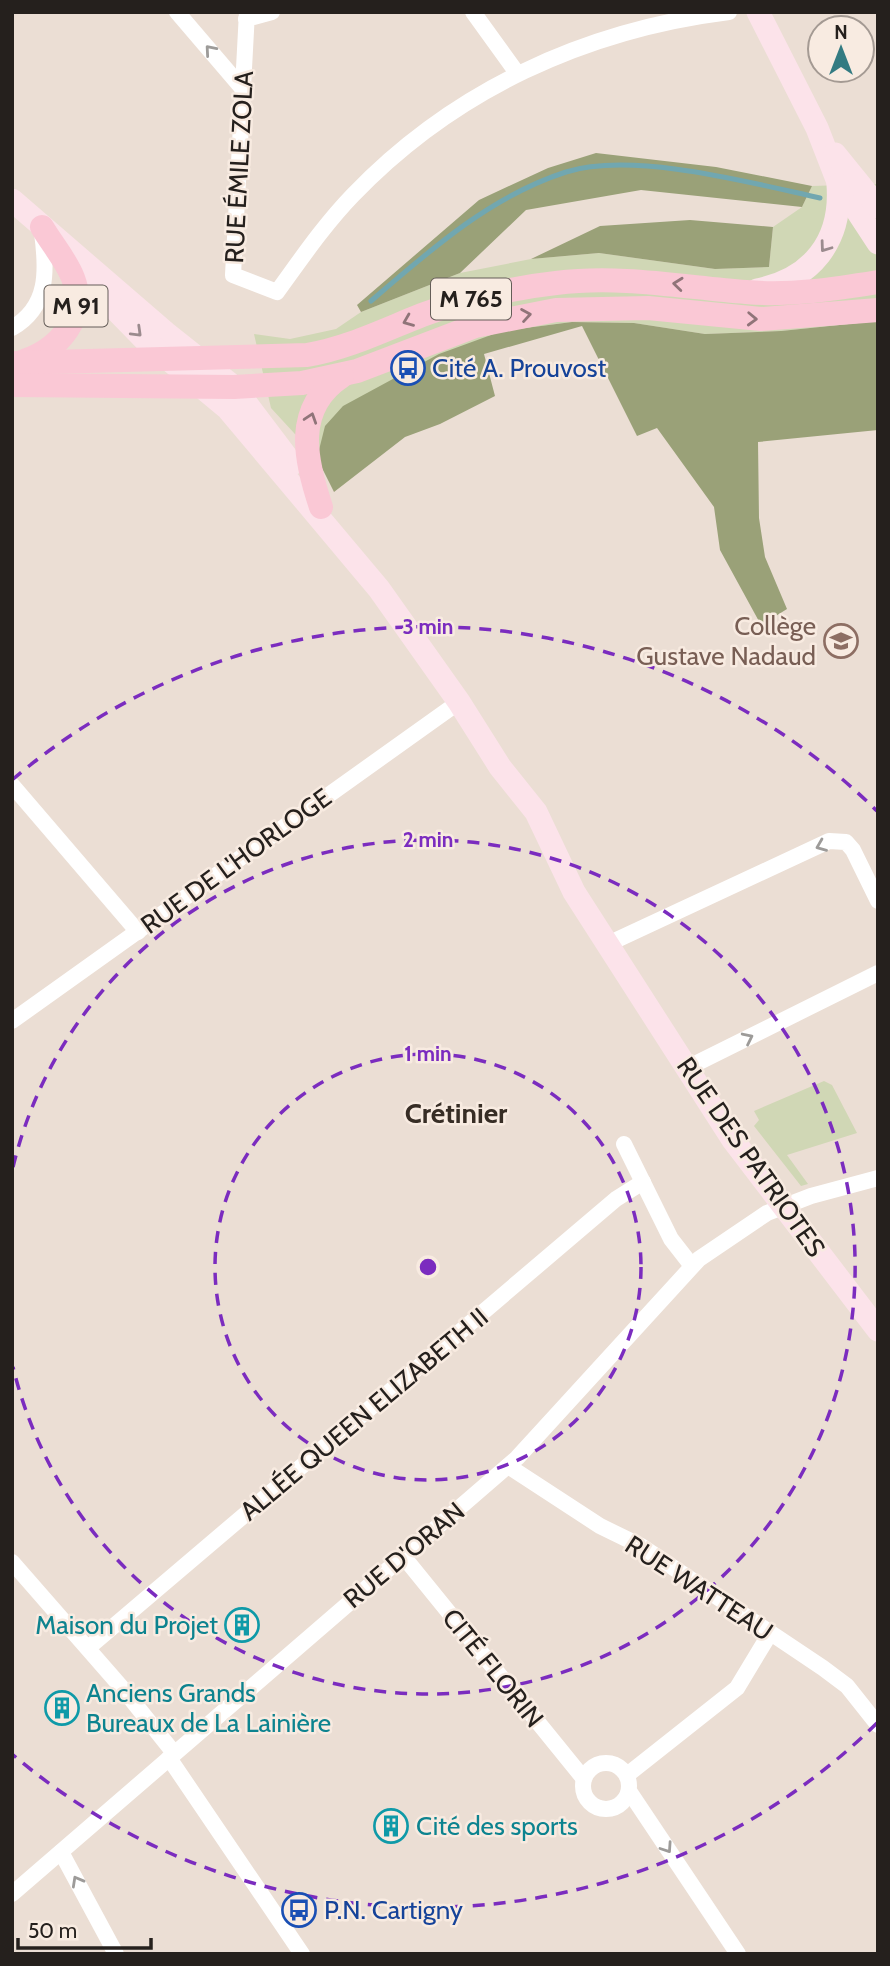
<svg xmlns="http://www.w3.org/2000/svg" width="890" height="1966" font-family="Cabin,sans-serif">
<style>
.green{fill:#d0d7b5}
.forest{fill:#9aa178}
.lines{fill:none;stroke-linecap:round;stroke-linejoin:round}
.stream{stroke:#71a7b0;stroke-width:5}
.street{stroke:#fff;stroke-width:16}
.secondary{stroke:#fce3ea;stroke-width:23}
.primary{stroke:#fac8d5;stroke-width:24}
.oneway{stroke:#9d9b99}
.oneway2{stroke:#9b8b8e}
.oneway3{stroke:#907479}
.ring{fill:none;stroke:#7b2cbf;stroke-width:3.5;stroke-dasharray:12 9}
.labels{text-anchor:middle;stroke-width:5;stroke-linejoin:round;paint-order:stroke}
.shield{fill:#f8ebe1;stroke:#645d58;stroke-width:2}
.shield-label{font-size:24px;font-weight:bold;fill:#25201d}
.street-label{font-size:26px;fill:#25201d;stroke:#f8ebe1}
.transit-label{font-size:26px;fill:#164399;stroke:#f8ebe1;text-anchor:start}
.education-label{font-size:26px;fill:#785e54;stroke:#f8ebe1;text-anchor:end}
.culture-label{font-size:26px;fill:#0d838f;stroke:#f8ebe1;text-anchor:start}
.neighbourhood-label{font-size:28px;font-weight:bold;fill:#372d25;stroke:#f8ebe1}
.centre{fill:#7b2cbf;stroke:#f8ebe1;stroke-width:3.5}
.ring-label{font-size:21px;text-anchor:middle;font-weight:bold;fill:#7b2cbf;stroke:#f8ebe1;stroke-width:5;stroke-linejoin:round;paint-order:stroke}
</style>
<rect width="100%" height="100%" fill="#ebded4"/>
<!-- green -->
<g class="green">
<path d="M878,184V321L781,331L705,334L634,323L572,322L502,331L317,458L271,408L254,334L290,339L336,329L361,312L460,273L531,259L599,253L715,269L769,267L773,227L802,207L812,186Z"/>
<path d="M824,1081L832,1085L857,1133L787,1155L808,1184L801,1186L754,1126L759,1120L754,1111Z"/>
</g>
<!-- forest -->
<g class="forest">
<path d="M596,153L716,167L812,186L802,207L641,190L526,210L460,273L361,312L357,305L479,200L548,168Z"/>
<path d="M690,220L773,227L769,267L715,269L599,253L531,259L600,226Z"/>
<path d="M878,321V430L758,442L759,518L765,557L787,609L761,625L720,550L714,507L657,428L637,436L582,326L484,354L495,396L440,424L405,437L334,492L317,458L325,426L343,406L439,354L502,331L572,322L634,323L705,334L781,331Z"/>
</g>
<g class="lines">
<!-- stream -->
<path class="stream" d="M371,301C430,250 491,196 566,172C633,151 752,183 820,198"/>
<!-- street -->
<g class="street">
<path d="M177,12L242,88"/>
<path d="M247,12L233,275L277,292C301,259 324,225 353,195C454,90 585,30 729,12"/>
<path d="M473,12L517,73"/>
<path d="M246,19L272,12"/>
<path d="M12,328C49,307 47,270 42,233"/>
<path d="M12,785L138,932"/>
<path d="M610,943L829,841L846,842L853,850L878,901"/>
<path d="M12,1021L459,702"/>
<path d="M687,1068L878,973"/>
<path d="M624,1144L671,1239L692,1266"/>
<path d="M508,1466L600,1526L641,1546L823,1668L847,1686L878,1725"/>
<path d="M403,1556L584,1779"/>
<path d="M12,1562L123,1689L174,1753"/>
<path d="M88,1648L616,1199L643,1182"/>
<path d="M169,1758L302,1954"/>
<circle cx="606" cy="1786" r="23"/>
<path d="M627,1775L737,1688L769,1635"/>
<path d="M629,1791L738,1954"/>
<path d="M61,1852L116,1954"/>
<path d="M12,1894L517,1458L699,1259L767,1213L811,1196L878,1178"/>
</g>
<!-- secondary -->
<g class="secondary">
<path d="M758,12L817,128L838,182L878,243"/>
<path d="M835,154L878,207"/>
<path d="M12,200L166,333L234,387L292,464"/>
<path d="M67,260L145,340L228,409L379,589L459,702L500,767L536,812L574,892L733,1140L878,1330"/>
<path d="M757,290C812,279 842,241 838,185"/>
</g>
<!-- primary -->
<g class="primary">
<path d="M24,361C59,349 88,317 73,278C66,260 52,244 42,227"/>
<path d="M12,363L307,355C348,348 384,330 422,315C465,299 510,288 556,283C621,275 682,287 746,292C790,296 835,289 878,282"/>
<path d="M12,385L234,387L302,383L357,371L475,326L556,310L648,308L761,319L878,310"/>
<path d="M321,507C305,460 293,408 342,376"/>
</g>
</g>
<!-- one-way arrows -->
<defs><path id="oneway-chevron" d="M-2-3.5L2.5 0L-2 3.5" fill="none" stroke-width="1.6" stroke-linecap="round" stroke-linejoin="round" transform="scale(1.75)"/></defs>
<g class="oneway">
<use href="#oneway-chevron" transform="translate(210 50) rotate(-131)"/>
<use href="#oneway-chevron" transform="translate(821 846) rotate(158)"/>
<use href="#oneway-chevron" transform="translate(748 1038) rotate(-26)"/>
<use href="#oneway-chevron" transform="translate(667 1848) rotate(56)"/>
<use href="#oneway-chevron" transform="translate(77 1881) rotate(-119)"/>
</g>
<g class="oneway2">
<use href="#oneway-chevron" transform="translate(825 247) rotate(126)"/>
<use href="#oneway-chevron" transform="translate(137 332) rotate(44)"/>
</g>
<g class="oneway3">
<use href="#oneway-chevron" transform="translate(678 284) rotate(-174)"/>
<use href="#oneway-chevron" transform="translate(526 315) rotate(-9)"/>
<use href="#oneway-chevron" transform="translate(752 319) rotate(2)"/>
<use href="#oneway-chevron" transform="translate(408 321) rotate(158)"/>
<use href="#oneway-chevron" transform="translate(311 418) rotate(-72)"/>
</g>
<!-- distance rings -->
<g class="ring">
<circle cx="428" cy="1267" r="213"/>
<path d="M13 1167A427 427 0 1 1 13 1367"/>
<path d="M877 1723A640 640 0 0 1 12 1754M12 780A640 640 0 0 1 877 811"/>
</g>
<!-- icons -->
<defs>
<g id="bus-ring" transform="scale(1.75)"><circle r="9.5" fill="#f8ebe1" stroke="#1a4fb4" stroke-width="1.5"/><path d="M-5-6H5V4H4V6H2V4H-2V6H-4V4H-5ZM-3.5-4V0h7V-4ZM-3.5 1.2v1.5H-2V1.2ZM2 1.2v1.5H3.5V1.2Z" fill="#1a4fb4"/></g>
<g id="school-ring" transform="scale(1.75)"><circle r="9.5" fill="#f8ebe1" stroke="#8d6e63" stroke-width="1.5"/><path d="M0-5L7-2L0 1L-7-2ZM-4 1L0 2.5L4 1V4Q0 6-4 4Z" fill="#8d6e63"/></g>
<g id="building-ring" transform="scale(1.75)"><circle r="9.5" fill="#f8ebe1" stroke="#0f9aa8" stroke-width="1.5"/><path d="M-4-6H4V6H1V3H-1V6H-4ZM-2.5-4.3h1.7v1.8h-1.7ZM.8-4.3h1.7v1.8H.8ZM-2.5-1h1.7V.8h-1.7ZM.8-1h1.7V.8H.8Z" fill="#0f9aa8"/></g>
</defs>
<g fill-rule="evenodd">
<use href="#bus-ring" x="408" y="368"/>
<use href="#school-ring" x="841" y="641"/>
<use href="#building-ring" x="242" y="1625"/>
<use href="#building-ring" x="62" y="1708"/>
<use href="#building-ring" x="391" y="1826"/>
<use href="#bus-ring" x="299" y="1910"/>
</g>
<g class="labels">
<!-- shield labels -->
<g class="shield">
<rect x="431" y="278.5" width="80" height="41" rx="5"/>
<rect x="44.5" y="285.5" width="63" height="41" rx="5"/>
</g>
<g class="shield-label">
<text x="471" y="307">M 765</text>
<text x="76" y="314">M 91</text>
</g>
<!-- street labels -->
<g class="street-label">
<text transform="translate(239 167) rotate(-87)" y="9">RUE ÉMILE ZOLA</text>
<text transform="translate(236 861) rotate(-36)" y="9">RUE DE L'HORLOGE</text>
<text transform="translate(751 1157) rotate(55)" y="9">RUE DES PATRIOTES</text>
<text transform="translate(364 1414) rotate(-40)" y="9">ALLÉE QUEEN ELIZABETH II</text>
<text transform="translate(404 1555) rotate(-40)" y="9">RUE D'ORAN</text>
<text transform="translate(699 1588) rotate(33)" y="9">RUE WATTEAU</text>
<text transform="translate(493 1668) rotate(51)" y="9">CITÉ FLORIN</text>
</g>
<!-- transit labels -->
<g class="transit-label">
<text x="432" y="377">Cité A. Prouvost</text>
<text x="324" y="1919">P.N. Cartigny</text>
</g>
<!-- education labels -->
<g class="education-label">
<text x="816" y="635">Collège<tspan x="816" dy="30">Gustave Nadaud</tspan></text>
</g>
<!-- culture labels -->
<g class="culture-label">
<text x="218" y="1634" text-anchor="end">Maison du Projet</text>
<text x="86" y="1702">Anciens Grands<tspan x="86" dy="30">Bureaux de La Lainière</tspan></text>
<text x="416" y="1835">Cité des sports</text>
</g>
<!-- neighbourhood labels -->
<g class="neighbourhood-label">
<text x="456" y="1123">Crétinier</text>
</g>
</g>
<circle cx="428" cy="1267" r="10" class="centre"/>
<g class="ring-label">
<text x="428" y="634">3 min</text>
<text x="428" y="847">2 min</text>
<text x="428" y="1061">1 min</text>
</g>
<!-- border -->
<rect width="890" height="1966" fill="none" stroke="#25201d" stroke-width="28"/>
<!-- north arrow -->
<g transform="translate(841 49)"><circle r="33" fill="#f8ebe1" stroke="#a49a93" stroke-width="2"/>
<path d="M0-5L12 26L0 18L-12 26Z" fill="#337b82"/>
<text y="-10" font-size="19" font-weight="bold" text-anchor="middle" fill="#25201d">N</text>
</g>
<!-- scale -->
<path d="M18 1938v10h133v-10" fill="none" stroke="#25201d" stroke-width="3.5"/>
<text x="28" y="1938" font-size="21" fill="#25201d" stroke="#f8ebe1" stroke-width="5" paint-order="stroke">50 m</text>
</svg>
